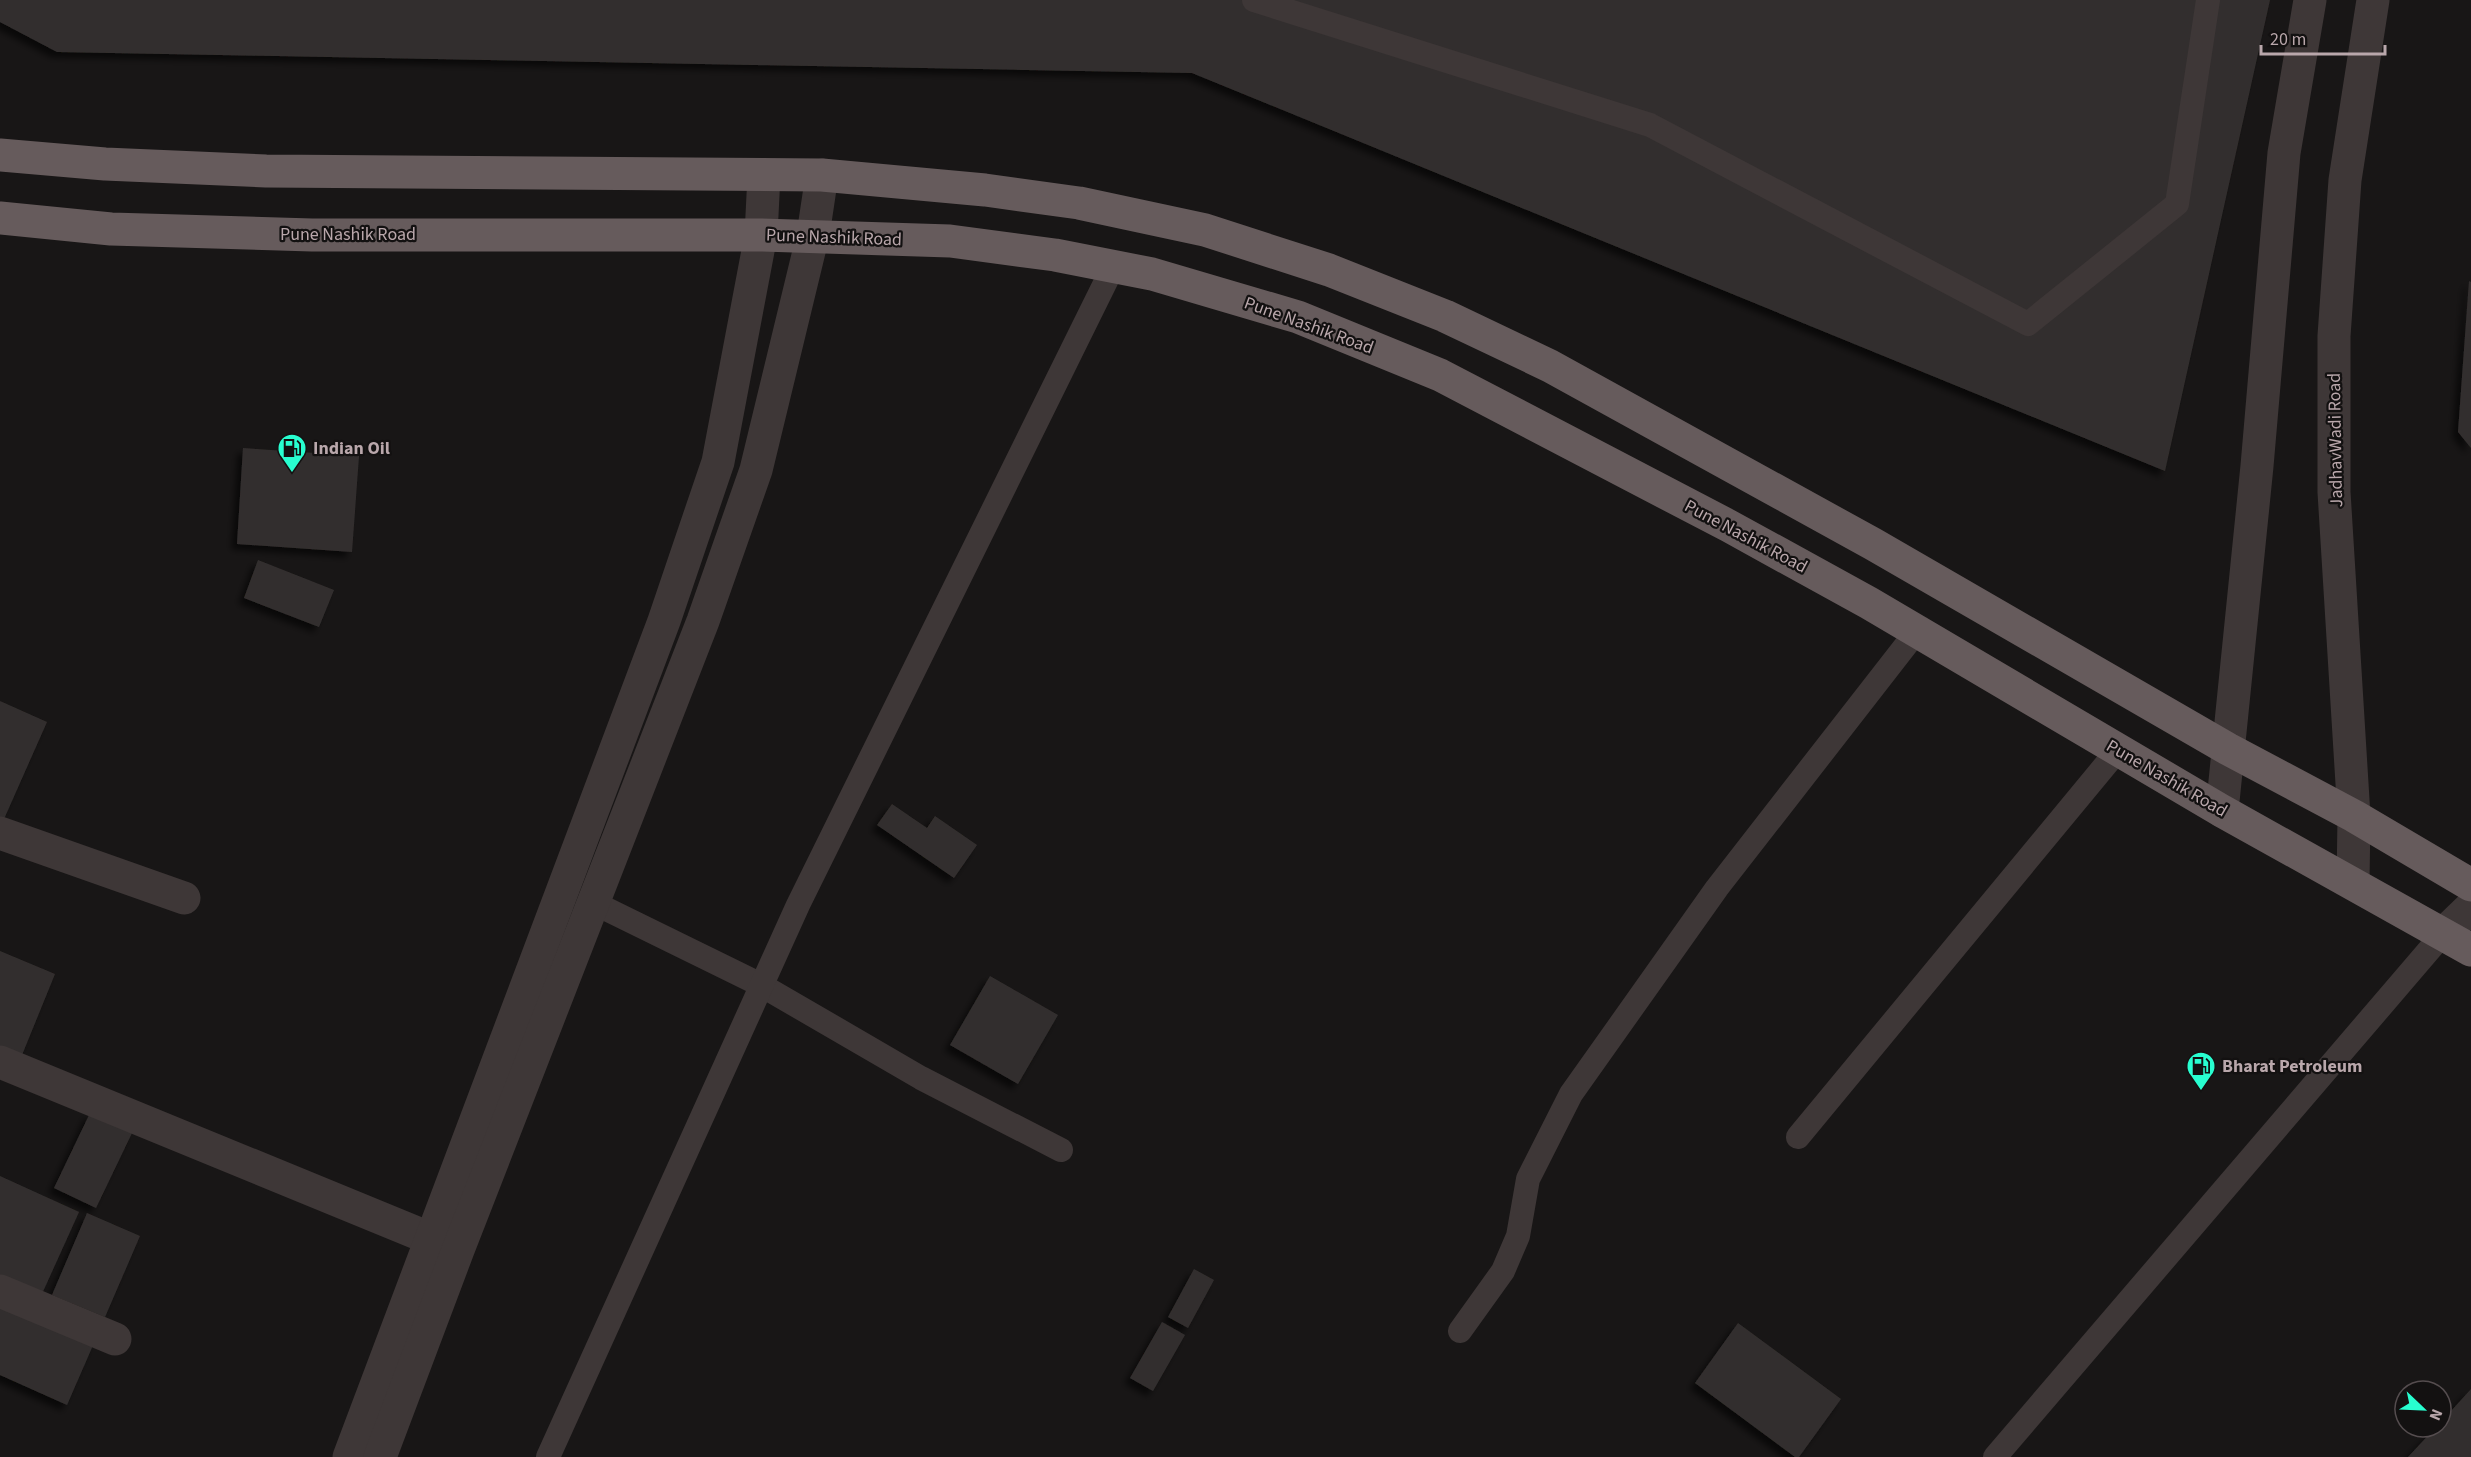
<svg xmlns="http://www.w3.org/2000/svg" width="2471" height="1457" font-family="'Source Sans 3',sans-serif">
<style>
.building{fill:#332f2e;filter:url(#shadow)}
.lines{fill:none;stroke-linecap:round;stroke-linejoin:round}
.service{stroke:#3e3737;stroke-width:24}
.minor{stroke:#3e3737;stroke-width:33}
.tertiary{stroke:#3e3737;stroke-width:33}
.trunk{stroke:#665b5c;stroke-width:33}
.labels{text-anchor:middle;stroke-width:4.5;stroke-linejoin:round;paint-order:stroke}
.street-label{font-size:18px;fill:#b9a7ab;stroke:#131111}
.poi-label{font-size:18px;font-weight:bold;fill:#b9a7ab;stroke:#131111;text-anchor:start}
</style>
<defs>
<filter id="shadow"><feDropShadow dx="-5.5" dy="5.5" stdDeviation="3" flood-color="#0009"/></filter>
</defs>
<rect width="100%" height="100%" fill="#181616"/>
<!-- building -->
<g class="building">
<path d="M0,0H2270L2165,471L1192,73L57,52L0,22Z"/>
<path d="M2469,281L2471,282V448L2458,432Z"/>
<path d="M243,448L359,456L352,552L237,544Z"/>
<path d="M258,560L334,590L319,627L244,598Z"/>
<path d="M0,701L47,722L0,828Z"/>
<path d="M892,804L927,828L935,816L977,845L954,878L877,825Z"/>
<path d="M0,951L55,974L22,1055L0,1046Z"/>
<path d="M990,976L1058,1015L1018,1084L950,1045Z"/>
<path d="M90,1113L132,1133L96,1208L54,1188Z"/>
<path d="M0,1176L79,1212L41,1296L0,1277Z"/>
<path d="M87,1213L140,1236L105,1317L52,1295Z"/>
<path d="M1194,1269L1214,1280L1188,1328L1168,1317Z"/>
<path d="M0,1301L94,1343L67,1405L0,1375Z"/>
<path d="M1162,1322L1185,1335L1153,1391L1130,1378Z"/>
<path d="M1738,1323L1841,1399L1799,1457H1795L1695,1383Z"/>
<path d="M2471,1389V1457H2408L2436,1427H2441V1422Z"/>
</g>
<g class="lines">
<!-- service -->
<g class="service">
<path d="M1254,0L1650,125L2028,324L2177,204L2208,0"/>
<path d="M594,903L761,985L921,1078L1061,1150"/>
<path d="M1798,1137L2118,750"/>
<path d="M1460,1331L1503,1271L1518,1236L1528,1179L1571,1094L1717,888L1917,631"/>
<path d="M548,1457L798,905L1113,267"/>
<path d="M1995,1457L2442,935"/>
</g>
<!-- minor -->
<g class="minor">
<path d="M0,833L184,898"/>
<path d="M2442,935L2471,907"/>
<path d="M0,1062L451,1247"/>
<path d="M0,1291L115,1339"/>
<path d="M349,1457L664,621L718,462L761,235L764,175"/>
<path d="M380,1457L458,1250L703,621L756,470L813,235L822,175"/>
</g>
<!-- tertiary -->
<g class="tertiary">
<path d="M2222,811L2257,466L2284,153L2310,0"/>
<path d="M2353,883L2354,816L2334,492V336L2345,180L2373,0"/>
</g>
<!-- trunk -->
<g class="trunk">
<path d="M0,155L105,164L266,171L822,175L985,190L1079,203L1205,230L1329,270L1445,316L1550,366L1873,544L2228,749L2354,816L2471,885"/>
<path d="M0,218L111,229L312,235H761L950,241L1055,255L1152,274L1298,317L1440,375L1729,526L1869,603L2222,811L2471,950"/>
</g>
</g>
<!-- icons -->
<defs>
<g id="fuel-pin" transform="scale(1.5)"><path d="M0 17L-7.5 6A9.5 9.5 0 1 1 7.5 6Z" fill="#28fed0" stroke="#131111"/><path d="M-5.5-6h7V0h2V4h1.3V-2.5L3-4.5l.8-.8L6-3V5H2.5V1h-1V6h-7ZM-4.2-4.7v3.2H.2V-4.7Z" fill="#111"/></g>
</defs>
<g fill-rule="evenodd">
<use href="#fuel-pin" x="292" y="448"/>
<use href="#fuel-pin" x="2201" y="1066"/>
</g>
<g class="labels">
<!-- street labels -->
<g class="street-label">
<text x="348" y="240">Pune Nashik Road</text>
<text transform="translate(834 237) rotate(2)" y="6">Pune Nashik Road</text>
<text transform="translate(1309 325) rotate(20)" y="6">Pune Nashik Road</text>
<text transform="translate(2335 440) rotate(-91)" y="6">JadhavWadi Road</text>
<text transform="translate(1746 536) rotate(28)" y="6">Pune Nashik Road</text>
<text transform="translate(2167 778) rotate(30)" y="6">Pune Nashik Road</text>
</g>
<!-- poi labels -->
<g class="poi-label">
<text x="313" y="454">Indian Oil</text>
<text x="2222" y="1072">Bharat Petroleum</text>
</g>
</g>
<!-- north arrow -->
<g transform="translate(2423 1409) rotate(113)"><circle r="28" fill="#131111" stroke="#554d4f" stroke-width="1.5"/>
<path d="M0-4.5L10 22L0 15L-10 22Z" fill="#28fed0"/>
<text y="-9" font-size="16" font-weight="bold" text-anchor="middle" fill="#b9a7ab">N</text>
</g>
<!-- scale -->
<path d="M2261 45v9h124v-9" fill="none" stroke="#b9a7ab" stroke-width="3"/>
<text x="2270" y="45" font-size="18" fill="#b9a7ab" stroke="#131111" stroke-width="4.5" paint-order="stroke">20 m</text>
</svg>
